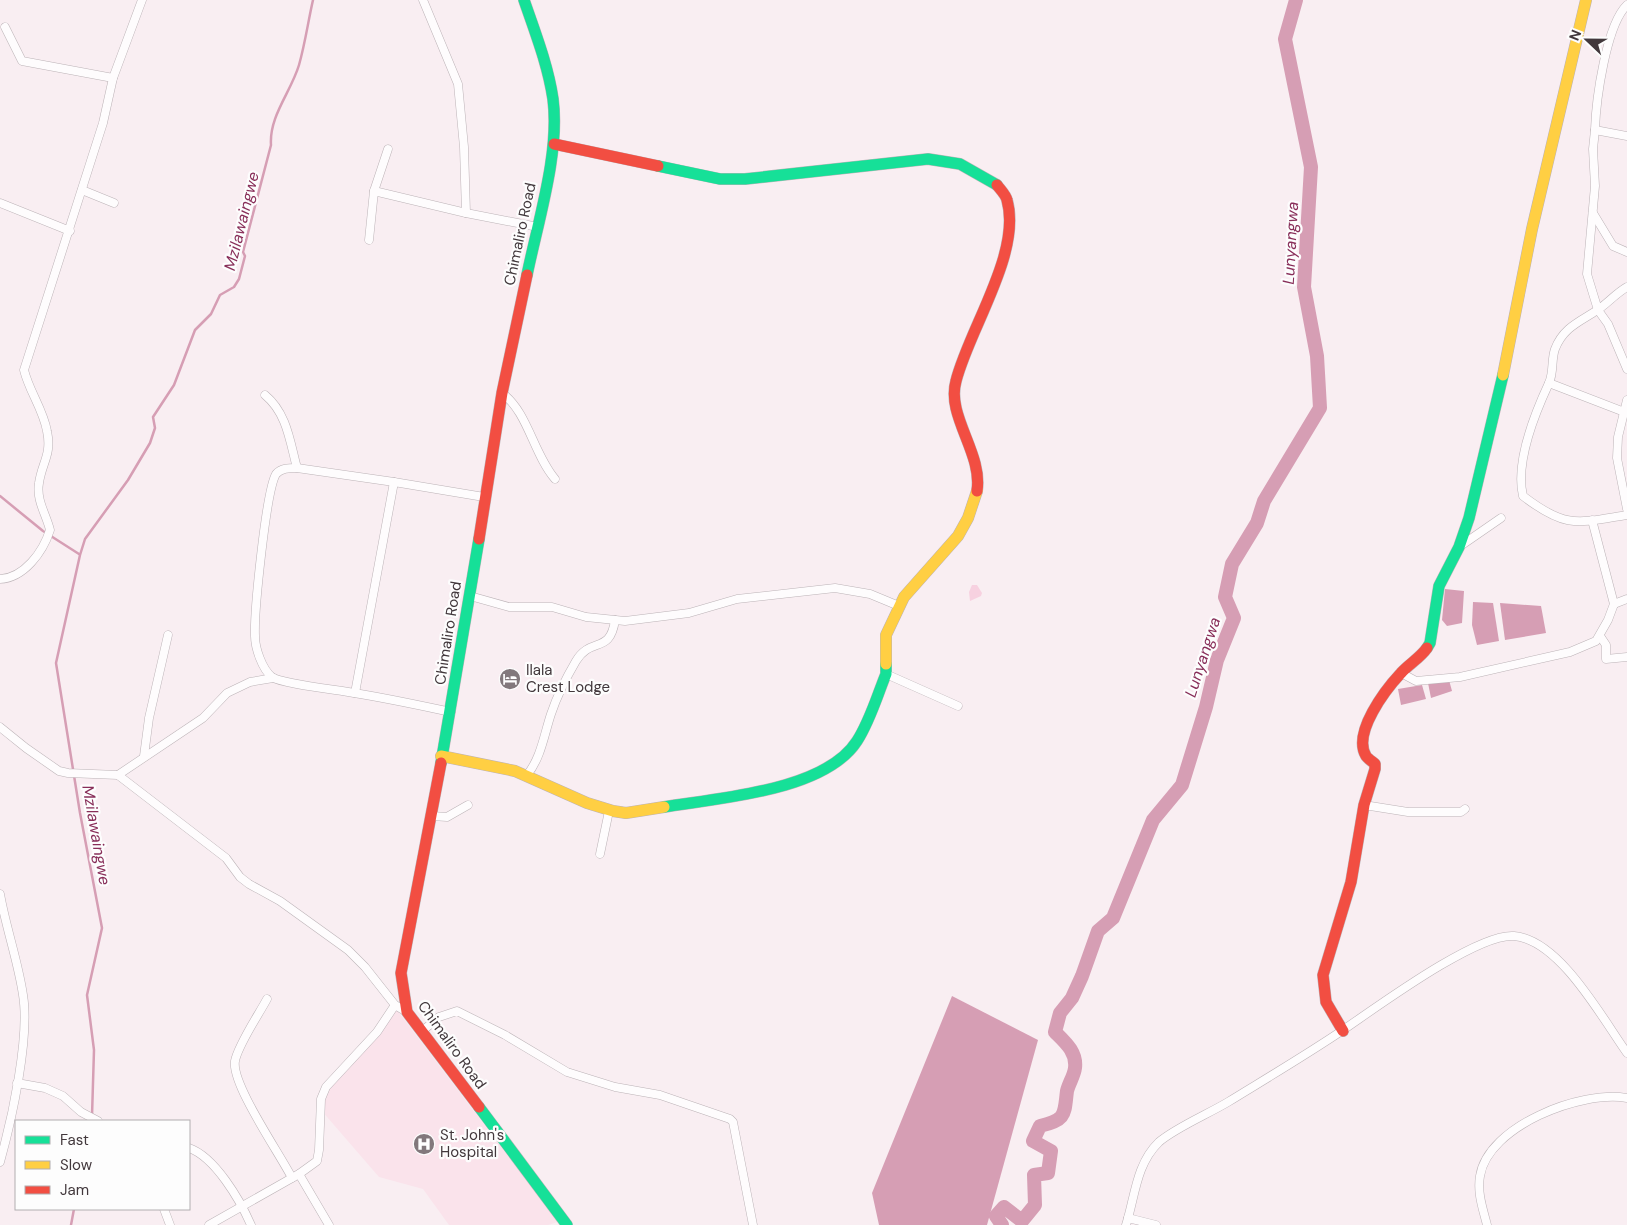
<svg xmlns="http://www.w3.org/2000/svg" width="1627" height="1225" font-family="'DM Sans',sans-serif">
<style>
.built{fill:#fae3eb}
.green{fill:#f7d1e0}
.water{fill:#d69eb4}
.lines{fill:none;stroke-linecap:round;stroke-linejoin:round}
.stream{stroke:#d69eb4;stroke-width:2.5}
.river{stroke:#d69eb4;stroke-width:14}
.street-casing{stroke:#bcb3b7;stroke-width:9}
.fast-casing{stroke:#bcb3b7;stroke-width:12}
.slow-casing{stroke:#bcb3b7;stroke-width:12}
.jam-casing{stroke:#bcb3b7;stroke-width:12}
.street{stroke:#fefcfd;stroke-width:8}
.fast{stroke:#16e098;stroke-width:11}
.slow{stroke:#ffcf43;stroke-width:11}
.jam{stroke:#f24e42;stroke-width:11}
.labels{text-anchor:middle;stroke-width:4.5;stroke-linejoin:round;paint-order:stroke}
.street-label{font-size:15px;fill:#42383c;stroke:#fdfdfd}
.poi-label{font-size:15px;fill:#42383c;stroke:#fdfdfd;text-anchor:start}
.water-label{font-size:16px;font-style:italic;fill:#882e59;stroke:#fdfdfd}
</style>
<rect width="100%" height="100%" fill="#f9eef2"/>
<!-- built -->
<path class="built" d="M397,1010L558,1222L548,1225H449L423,1189L379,1177L321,1110L328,1085L366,1047Z"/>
<!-- green -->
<path class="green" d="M972,585H977L982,593L981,596L970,601L969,592Z"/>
<!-- water -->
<g class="water">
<path d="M1445,589L1464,591L1462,623L1447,626L1442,620Z"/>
<path d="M1473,602L1493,603L1499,641L1477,645L1472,625Z"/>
<path d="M1500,603L1541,606L1546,633L1505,640Z"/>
<path d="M1449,680L1452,691L1431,698L1428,683Z"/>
<path d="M1422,685L1426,699L1401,705L1398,689Z"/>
<path d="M952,996L1038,1040L987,1225H879L872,1193Z"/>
</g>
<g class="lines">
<!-- stream -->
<g class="stream">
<path d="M0,496L43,531L79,554"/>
<path d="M92,1116L94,1050L87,995L102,928L80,813L56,663L80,555L85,539L128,480L150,443L155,428L153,417L174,385L195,330L211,314L220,295L234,287L239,279L245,256L243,252L271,145C269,116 291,92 299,65C305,44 308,22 313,0"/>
<path d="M71,1225L74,1209"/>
</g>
<!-- river -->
<path class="river" d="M1002,1225L996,1216L1004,1207L1022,1221L1035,1205L1034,1175L1048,1173L1051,1151L1033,1141L1040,1126C1067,1120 1064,1114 1067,1091C1069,1083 1074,1076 1075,1068C1077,1052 1065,1042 1055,1032L1060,1013L1072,998L1082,976L1098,931L1113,918L1153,820L1182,785L1206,707L1217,660L1234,618L1225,597L1232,564L1257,523L1264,501L1320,408L1317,356L1304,287L1311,167L1285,39L1296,0"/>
<!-- street casing -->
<g class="street-casing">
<g id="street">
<path d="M423,0L458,84L464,147L466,213"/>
<path d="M1627,5C1606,25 1596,100 1595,130L1627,136"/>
<path d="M5,27L22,61L113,78"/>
<path d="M1595,130L1593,149L1595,186L1587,274L1598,310L1608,324L1627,369"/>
<path d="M82,190L114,203"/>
<path d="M374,191L388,149"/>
<path d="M0,203L70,231"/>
<path d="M1593,213L1613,246L1627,252"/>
<path d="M369,240L374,191L466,213L538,227"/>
<path d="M1549,383C1554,372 1551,360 1555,349C1563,328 1579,322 1596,311C1607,304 1615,294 1627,287"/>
<path d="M502,393C528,412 533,453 555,479"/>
<path d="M265,395C287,413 290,442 297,468"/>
<path d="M1627,400L1618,437L1617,458L1627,509"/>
<path d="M1627,413L1549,383C1535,413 1515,463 1523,496C1566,529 1577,523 1627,515"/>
<path d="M1459,547L1501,518"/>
<path d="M0,579C24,578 43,552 50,530C46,514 36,500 39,483C42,462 52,455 47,431C43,409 29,391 24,370L103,123L113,78L142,0"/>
<path d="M470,596L509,607H552L586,617L625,621L689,613L737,599L835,588L870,594L899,606"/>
<path d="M1614,604L1627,599"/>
<path d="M1600,636L1606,645V659L1627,657"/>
<path d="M1401,673L1416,681L1460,677L1570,652L1596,641L1608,620L1614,604L1592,520"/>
<path d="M886,674L958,706"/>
<path d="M355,693L394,482"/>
<path d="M451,712C418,705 386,698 354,693C339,690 282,684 272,677C262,669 255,648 255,636C254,612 266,491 276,474C281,468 289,468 297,468L394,482L484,497"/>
<path d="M0,727L26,748L59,771L68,773L118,775L226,858L240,877L249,884L280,901L348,950L365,967L395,1005L407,1012"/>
<path d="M144,756L149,718L168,635"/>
<path d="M118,775L203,718L227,693L250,682L273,678"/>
<path d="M527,775C541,758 544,735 551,714C557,696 566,678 576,661C591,636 610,655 615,620"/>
<path d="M1364,805L1408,812H1461L1465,809"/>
<path d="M432,816L447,817L468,805"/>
<path d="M600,854L609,811"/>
<path d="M0,894C6,928 18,961 23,995C30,1037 12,1119 0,1162"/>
<path d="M267,999C259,1014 238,1045 235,1061C231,1084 280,1154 292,1178"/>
<path d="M421,1032L439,1017L457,1011L505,1035L567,1072L615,1087L660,1095L730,1119L733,1122L753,1225"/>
<path d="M17,1083L45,1088L63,1096L81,1112L98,1121"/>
<path d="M189,1148C215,1157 240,1200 251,1225"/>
<path d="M299,1174L329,1225"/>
<path d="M164,1209L170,1225"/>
<path d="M1128,1218L1156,1225"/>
<path d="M209,1225L299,1174L317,1161L319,1150L321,1099L326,1087L377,1032L395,1005"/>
<path d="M1126,1225C1135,1197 1136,1164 1159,1142C1175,1128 1208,1114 1228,1102C1267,1078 1306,1055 1343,1030C1377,1007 1477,933 1514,936C1560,940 1602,1018 1627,1053"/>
<path d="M1487,1225C1483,1209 1477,1193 1480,1176C1488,1126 1581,1090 1627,1098"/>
</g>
</g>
<!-- fast casing -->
<g class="fast-casing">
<g id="fast">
<path d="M524,0C535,32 548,65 553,99C560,153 538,221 527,275"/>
<path d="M658,166L720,179H745L928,159L960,164L997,185"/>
<path d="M1427,648L1430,643L1439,586L1459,547L1469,518L1503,375"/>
<path d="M441,763L479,539"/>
<path d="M664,807C719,798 825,791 857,741C870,721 877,696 886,674V664"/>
<path d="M479,1107L567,1225"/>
</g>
</g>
<!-- slow casing -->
<g class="slow-casing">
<g id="slow">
<path d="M1503,375L1532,229L1586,0"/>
<path d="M886,664V635L904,597L958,536L968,518L977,491"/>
<path d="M441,756L515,771L587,803L613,811L626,813L664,807"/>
</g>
</g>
<!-- jam casing -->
<g class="jam-casing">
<g id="jam">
<path d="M554,144L658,166"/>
<path d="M977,491C983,453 946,416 956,381C969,329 1022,253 1007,200C1006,195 1000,189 997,185"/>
<path d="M479,539L502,393L527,275"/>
<path d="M441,763L401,973L407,1012L479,1107"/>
<path d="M1343,1031L1326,1002L1323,975L1351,882L1364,805L1375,769V764C1373,762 1368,759 1366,756C1352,733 1386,689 1401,673C1409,664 1420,658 1427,648"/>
</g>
</g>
<!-- street -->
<use href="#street" class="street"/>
<!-- fast -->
<use href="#fast" class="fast"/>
<!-- slow -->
<use href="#slow" class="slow"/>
<!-- jam -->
<use href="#jam" class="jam"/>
</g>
<!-- icons -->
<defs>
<g id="hotel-disc" transform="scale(1.125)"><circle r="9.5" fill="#82787c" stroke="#fdfdfd"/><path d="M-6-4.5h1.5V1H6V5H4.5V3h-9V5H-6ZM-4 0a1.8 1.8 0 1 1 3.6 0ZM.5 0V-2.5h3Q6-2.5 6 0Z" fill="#fff"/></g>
<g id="hospital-disc" transform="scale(1.125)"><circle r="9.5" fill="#82787c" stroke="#fdfdfd"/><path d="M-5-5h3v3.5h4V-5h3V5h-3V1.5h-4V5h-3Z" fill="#fff"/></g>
</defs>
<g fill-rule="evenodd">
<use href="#hotel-disc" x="510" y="679"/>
<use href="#hospital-disc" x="424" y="1144"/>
</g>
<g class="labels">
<!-- street labels -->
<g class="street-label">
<text transform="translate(520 234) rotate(-78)" y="5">Chimaliro Road</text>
<text transform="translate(448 633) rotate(-81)" y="5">Chimaliro Road</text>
<text transform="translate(452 1045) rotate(54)" y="5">Chimaliro Road</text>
</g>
<!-- poi labels -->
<g class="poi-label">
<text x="526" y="675">Ilala<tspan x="526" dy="17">Crest Lodge</tspan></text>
<text x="440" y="1140">St. John's<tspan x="440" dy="17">Hospital</tspan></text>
</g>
<!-- water labels -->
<g class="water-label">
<text transform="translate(241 221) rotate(-76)" y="6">Mzilawaingwe</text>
<text transform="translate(1290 243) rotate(-87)" y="6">Lunyangwa</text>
<text transform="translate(1202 657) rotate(-72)" y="6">Lunyangwa</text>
<text transform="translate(97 835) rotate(80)" y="6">Mzilawaingwe</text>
</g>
</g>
<!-- legend -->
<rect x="15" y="1120" width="175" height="90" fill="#fdfdfd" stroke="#b2aeb0"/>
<rect x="25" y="1136" width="25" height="8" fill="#16e098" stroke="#b2aeb0"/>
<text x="60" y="1145" font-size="15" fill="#42383c">Fast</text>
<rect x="25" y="1161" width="25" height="8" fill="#ffcf43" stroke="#b2aeb0"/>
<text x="60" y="1170" font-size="15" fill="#42383c">Slow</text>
<rect x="25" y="1186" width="25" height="8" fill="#f24e42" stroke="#b2aeb0"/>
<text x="60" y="1195" font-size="15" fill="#42383c">Jam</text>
<!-- north arrow -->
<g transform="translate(1587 40) rotate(292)" stroke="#fdfdfd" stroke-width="4" paint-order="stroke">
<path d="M0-4L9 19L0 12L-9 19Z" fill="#42383c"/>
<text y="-8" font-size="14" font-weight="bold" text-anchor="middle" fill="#42383c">N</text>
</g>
</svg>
